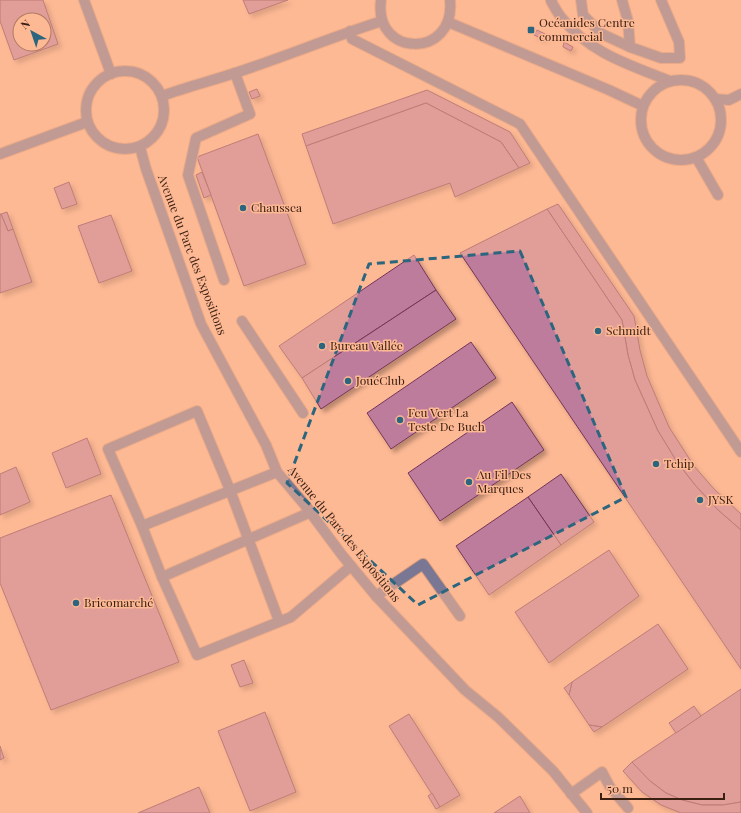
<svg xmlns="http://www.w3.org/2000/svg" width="741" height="813" font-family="'Playfair Display',serif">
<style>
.building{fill:#be7b9c;stroke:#733657;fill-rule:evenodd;filter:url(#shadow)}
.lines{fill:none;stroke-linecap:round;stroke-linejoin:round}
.minor-casing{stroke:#d69a7a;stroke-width:12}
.minor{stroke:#797793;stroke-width:10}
.marked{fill:none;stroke:#2b667e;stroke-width:3;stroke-dasharray:8 5;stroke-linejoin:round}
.poi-dot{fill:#2b667e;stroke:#fdb894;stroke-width:1.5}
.labels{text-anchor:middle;stroke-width:3;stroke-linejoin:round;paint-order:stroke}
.poi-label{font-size:12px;fill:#3b2012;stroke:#fdb894;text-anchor:start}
.street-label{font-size:12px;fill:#3b2012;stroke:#fdb894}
</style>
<defs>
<filter id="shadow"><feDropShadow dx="3.5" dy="3.5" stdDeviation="2" flood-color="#0004"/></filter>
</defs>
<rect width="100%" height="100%" fill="#fdb894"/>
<!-- building -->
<g class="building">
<path d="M0,0H43L58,44L14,60L0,21ZM20,20H44V44H20Z"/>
<path d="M243,0H288L249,14Z"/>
<path d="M537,30L545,34L543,39L534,35Z"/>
<path d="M564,42L573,47L571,51L563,47Z"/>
<path d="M257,89L260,96L252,99L249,92Z"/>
<path d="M427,90L510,132L530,163L519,168L501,142L426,103L306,146L302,134Z"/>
<path d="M426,103L501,142L519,168L455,197L450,183L333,224L306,146Z"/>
<path d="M258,134L306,264L244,286L197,157Z"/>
<path d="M202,172L211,195L204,198L196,175Z"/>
<path d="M69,182L77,204L62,209L54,188Z"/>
<path d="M558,204L634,316L640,350L647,376L669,427L694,466L714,489L741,514V530L718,510L695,485L677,462L658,431L635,380L628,355L622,320L547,209Z"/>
<path d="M547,209L622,320L628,355L635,380L658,431L677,462L695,485L718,510L741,530V669L460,253Z"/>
<path d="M7,212L13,229L8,231L1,214Z"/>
<path d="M0,214H1L8,231L13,229L32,282L0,293Z"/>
<path d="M111,215L132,271L99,283L78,226Z"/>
<path d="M414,255L436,290L302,378L279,346Z"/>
<path d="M436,290L456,319L321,409L302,378Z"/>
<path d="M471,342L496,378L391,449L367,413Z"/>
<path d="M512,402L544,450L440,521L408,473Z"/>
<path d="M87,438L101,474L66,488L52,453Z"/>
<path d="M16,467L30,502L0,515V474Z"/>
<path d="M561,474L594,522L561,545L528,497Z"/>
<path d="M111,495L179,662L51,710L0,583V538Z"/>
<path d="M528,497L561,545L489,595L456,546Z"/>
<path d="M609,550L639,596L549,663L515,612Z"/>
<path d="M658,624L688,669L602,727L589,725L569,695L572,682Z"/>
<path d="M244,660L253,683L240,687L231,665Z"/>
<path d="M572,682L569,695L564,688Z"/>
<path d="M741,689V802L723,805H702L682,800L666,793L650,781L636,768L632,762Z"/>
<path d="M694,706L701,716L676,733L669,723Z"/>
<path d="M265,712L296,792L250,811L218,731Z"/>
<path d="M409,714L460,795L440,807L389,726Z"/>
<path d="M589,725L602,727L594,732Z"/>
<path d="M0,746L4,758L0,760Z"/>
<path d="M632,762L650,781L666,793L682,800L702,805H723L741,802V813H681L661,805L642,792L623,771Z"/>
<path d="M199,787L210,813H138Z"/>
<path d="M432,793L440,807L436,809L428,796Z"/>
<path d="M520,796L530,813H494Z"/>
</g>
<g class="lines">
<!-- minor casing -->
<g class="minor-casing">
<g id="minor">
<path d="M84,0L111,74"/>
<path d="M381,0C373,58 456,59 450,0"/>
<path d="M552,0L551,1C554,6 557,12 561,17C589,53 630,65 670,81"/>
<path d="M581,0L583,15L602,34L630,47L661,58H680L679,42L661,0"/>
<path d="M622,0L628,21L630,47"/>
<path d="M448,22L609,90L643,106"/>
<path d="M350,31L352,39L520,124L741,452"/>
<circle cx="125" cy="110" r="39"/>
<circle cx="681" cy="120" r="40"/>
<path d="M162,96C186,87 211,81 235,73C284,57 332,37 382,21"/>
<path d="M715,99L729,100L741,94"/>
<path d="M140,147L146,169L201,324L266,445L277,472L304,504L342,555L376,596L465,690L498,717L553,771L587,813"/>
<path d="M0,154L87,122"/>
<path d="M696,157L718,195"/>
<path d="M224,280L188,175L196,138L250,114L235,73"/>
<path d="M242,321L303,413"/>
<path d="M277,472L142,526L162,577L311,512"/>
<path d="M142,526L108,449L197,411L230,490L279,621"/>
<path d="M162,577L197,655L291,617L351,566"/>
<path d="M376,596L423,564L460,616"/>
<path d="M571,794L602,772L610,787L628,808"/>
</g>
</g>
<!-- minor -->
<use href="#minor" class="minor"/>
</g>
<!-- marked area -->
<path d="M0 0H741V813H0ZM520,251L626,497L418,605L287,483L369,264Z" fill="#fdb894" fill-opacity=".55" fill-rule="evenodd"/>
<path class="marked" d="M520,251L626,497L418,605L287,483L369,264Z"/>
<!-- markers -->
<g class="poi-dot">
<rect x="527" y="26" width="8" height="8" rx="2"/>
<circle cx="243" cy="208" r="4"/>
<circle cx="598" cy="331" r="4"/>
<circle cx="322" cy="346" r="4"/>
<circle cx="348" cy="381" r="4"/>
<circle cx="400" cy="420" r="4"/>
<circle cx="656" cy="464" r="4"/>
<circle cx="469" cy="482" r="4"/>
<circle cx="700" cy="500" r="4"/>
<circle cx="76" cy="603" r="4"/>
</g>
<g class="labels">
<!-- poi labels -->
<g class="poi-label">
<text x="539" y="27">Océanides Centre<tspan x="539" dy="14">commercial</tspan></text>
<text x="251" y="212">Chaussea</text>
<text x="606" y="335">Schmidt</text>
<text x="330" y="350">Bureau Vallée</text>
<text x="356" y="385">JouéClub</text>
<text x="408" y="417">Feu Vert La<tspan x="408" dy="14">Teste De Buch</tspan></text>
<text x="664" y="468">Tchip</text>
<text x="477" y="479">Au Fil Des<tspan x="477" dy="14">Marques</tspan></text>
<text x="708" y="504">JYSK</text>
<text x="84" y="607">Bricomarché</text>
</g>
<!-- street labels -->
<g class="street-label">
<text transform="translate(192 255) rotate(69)" y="4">Avenue du Parc des Expositions</text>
<text transform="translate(344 534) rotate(51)" y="4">Avenue du Parc des Expositions</text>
</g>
</g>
<!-- north arrow -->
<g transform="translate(32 32) rotate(320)"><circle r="19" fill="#fdb894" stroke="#af7b60"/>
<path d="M0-3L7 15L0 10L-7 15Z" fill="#2b667e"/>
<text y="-6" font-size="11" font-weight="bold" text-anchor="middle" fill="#3b2012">N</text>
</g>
<!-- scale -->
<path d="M601 793v6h123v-6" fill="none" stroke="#3b2012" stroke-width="2"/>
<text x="607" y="793" font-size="12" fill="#3b2012" stroke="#fdb894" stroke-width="3" paint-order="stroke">50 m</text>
</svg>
